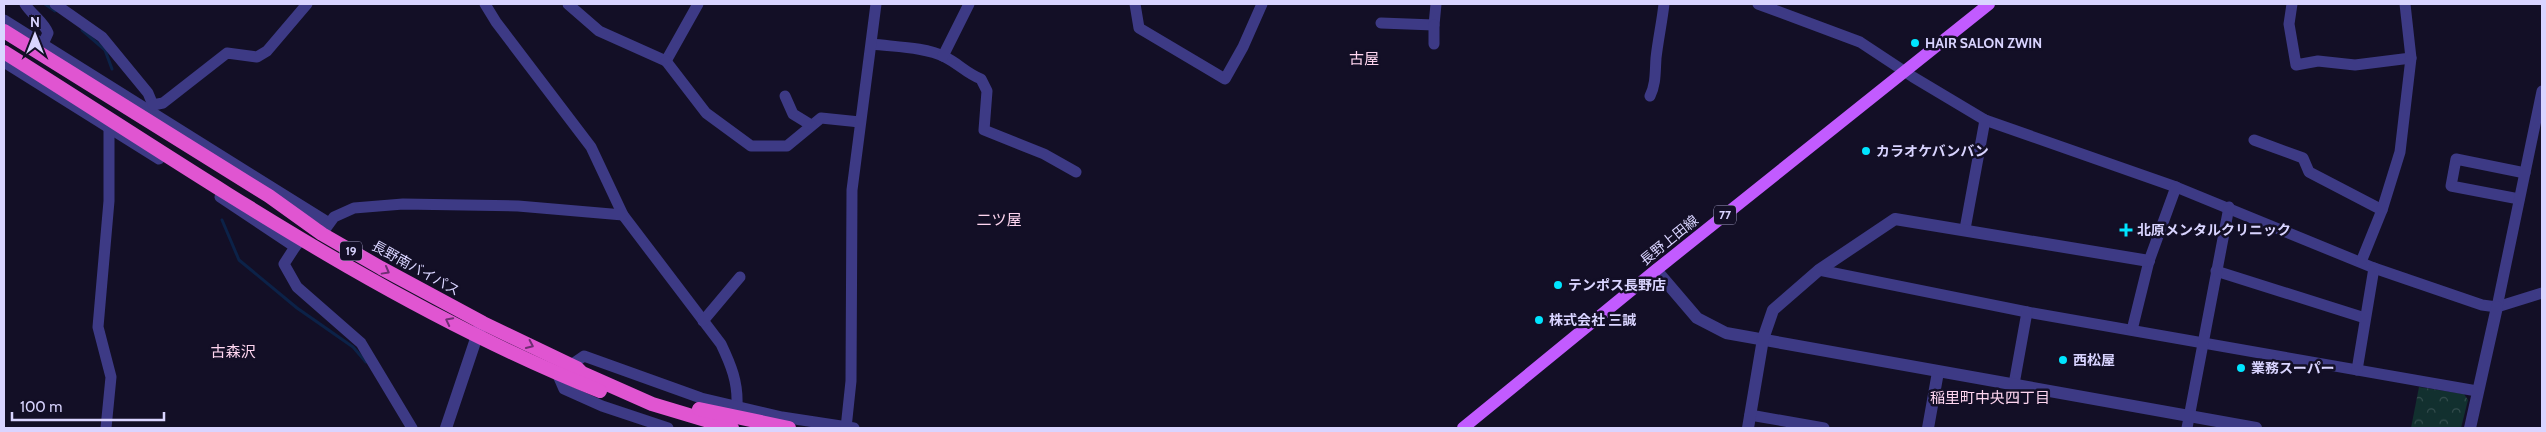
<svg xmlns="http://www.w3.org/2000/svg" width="2546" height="432" font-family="Cabin,'Noto Sans JP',sans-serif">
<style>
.park{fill:url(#park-crowns)}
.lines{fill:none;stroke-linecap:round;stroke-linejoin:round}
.stream{stroke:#0c2248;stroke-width:3}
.minor{stroke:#3d3a85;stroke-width:11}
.tertiary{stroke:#3d3a85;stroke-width:12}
.primary{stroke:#c25bff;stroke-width:12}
.trunk{stroke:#e055d1;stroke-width:14}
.oneway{stroke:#6f2e73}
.poi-dot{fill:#00e5ff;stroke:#130f26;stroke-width:2}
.labels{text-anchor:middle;stroke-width:5;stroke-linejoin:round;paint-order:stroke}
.shield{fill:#130f26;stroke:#9e99be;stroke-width:1}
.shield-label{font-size:12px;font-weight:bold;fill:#d9d4ff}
.poi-label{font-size:14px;font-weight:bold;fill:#d9d4ff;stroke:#130f26;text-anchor:start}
.street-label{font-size:14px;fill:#d9d4ff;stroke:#130f26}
.neighbourhood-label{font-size:15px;fill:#ffd6f0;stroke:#130f26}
</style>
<defs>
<pattern id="park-crowns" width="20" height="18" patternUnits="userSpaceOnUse" patternTransform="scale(1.25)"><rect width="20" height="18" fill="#12302f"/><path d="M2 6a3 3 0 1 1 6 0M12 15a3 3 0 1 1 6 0" fill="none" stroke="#344d4e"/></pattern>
</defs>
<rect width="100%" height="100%" fill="#130f26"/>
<!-- park -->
<path class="park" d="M2419,387L2464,394L2468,400L2461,428H2411Z"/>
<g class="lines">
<!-- stream -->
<g class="stream">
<path d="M45,4L55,11"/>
<path d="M82,30L105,50L112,69"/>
<path d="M222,220L239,260L297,308L353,347L366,362"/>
</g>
<!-- minor -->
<g class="minor">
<path d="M25,4C31,14 44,22 48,33L43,44"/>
<path d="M55,4L102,37L148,93L153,105L151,110"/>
<path d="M485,4L496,22L591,147L623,215L721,344C731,365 738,382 737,405"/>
<path d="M568,4L599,31L666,61L698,4"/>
<path d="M1135,4L1139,28L1225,79L1243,47L1262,4"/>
<path d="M1758,4L1860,42L1913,77L1985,120L2176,187L2374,268L2482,305L2497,307L2542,293"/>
<path d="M2292,4L2289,24L2296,65L2318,61L2355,65L2411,58"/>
<path d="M4,20L329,223"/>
<path d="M1381,23L1434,25L1436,4"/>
<path d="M1434,25V44"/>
<path d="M872,44C895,47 925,47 945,57C959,64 966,73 981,79L987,91L984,130L1044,154L1076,172"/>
<path d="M943,56L969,4"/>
<path d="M666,61L706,113L751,146H787L821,118L860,122"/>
<path d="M4,62L159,159"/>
<path d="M785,96L793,114L811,125"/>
<path d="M1650,96C1656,84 1655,72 1656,58C1658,40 1662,22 1664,4"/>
<path d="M153,105L163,103L227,53L257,57L267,51L307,4"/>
<path d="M2254,140L2303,158L2309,172L2382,210"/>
<path d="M220,197L295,247L302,239"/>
<path d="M2519,199L2451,186L2456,159L2525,173"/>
<path d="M326,228L334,217L354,208L403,204L518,206L623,215"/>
<path d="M1965,229L1985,120"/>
<path d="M295,247L284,264L297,287L361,343L412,428"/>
<path d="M2361,262L2382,210L2400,152L2411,58L2405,4"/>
<path d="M1819,270L2027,312L2477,391"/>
<path d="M2216,271L2365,318"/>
<path d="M2497,307L2542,91"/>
<path d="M703,321L740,277"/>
<path d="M2132,330L2149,261L2176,187"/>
<path d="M571,365L584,356L701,398L782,417L854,428"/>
<path d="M2357,370L2374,268"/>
<path d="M557,373L564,389L602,406L668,428"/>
<path d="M2014,384L2027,312"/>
<path d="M1750,415L1824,428"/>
<path d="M106,428L111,377L98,327L109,201V128"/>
<path d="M846,428L851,381L852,190L876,4"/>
<path d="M2187,428L2229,207"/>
</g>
<!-- tertiary -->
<g class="tertiary">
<path d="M1656,270L1697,318L1726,333L2256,428"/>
<path d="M446,428L480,327"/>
<path d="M1748,428L1763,339L1773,310L1819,270L1895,219L2149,261"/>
<path d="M1928,428L1938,372"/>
<path d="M2470,428L2497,307"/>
</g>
<!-- primary -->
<path class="primary" d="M1463,428L1656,270L1989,4"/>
<!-- trunk -->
<g class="trunk">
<path d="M4,31L269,196L322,234L381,268L483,323L577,368L582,373L652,404L732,428"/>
<path d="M4,52C197,173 387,306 600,391"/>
<path d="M699,409L789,428"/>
</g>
</g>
<!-- one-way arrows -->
<defs><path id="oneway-chevron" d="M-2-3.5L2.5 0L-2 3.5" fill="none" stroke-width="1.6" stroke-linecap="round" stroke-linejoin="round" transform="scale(1.25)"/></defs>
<g class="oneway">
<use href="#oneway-chevron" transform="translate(386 271) rotate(29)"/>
<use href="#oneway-chevron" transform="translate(449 321) rotate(-153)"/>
<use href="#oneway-chevron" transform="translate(530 345) rotate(25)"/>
</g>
<!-- markers -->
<g class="poi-dot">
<circle cx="1915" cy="43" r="5"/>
<circle cx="1866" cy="151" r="5"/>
<path d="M2123.5 222.5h5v5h5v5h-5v5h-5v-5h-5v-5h5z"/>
<circle cx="1558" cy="285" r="5"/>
<circle cx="1539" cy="320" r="5"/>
<circle cx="2063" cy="360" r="5"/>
<circle cx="2241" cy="368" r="5"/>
</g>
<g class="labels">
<!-- shield labels -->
<g class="shield">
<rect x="1714" y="205.5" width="22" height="19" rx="4"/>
<rect x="340" y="241.5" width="22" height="19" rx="4"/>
</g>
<g class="shield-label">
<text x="1725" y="219">77</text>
<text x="351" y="255">19</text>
</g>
<!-- poi labels -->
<g class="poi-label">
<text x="1925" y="48">HAIR SALON ZWIN</text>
<text x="1876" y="156">カラオケバンバン</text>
<text x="2137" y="235">北原メンタルクリニック</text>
<text x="1568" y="290">テンポス長野店</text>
<text x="1549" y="325">株式会社 三誠</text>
<text x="2073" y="365">西松屋</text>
<text x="2251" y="373">業務スーパー</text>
</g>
<!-- street labels -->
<g class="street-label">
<text transform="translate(1669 240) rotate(-39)" y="5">長野上田線</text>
<text transform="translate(416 268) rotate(29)" y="5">長野南バイパス</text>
</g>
<!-- neighbourhood labels -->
<g class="neighbourhood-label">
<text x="1364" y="64">古屋</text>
<text x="999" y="225">二ツ屋</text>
<text x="233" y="357">古森沢</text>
<text x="1990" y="403">稲里町中央四丁目</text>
</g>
</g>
<!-- border -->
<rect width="2546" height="432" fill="none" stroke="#d9d4ff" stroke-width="10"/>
<!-- north arrow -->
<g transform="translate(35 35)" stroke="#130f26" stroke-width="4" paint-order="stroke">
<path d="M0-4L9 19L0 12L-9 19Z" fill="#d9d4ff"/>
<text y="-8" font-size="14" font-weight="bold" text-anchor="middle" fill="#d9d4ff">N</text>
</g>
<!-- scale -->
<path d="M12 412v8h152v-8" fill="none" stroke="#d9d4ff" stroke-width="2.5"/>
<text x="20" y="412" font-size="15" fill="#d9d4ff" stroke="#130f26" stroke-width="4" paint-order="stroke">100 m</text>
</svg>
